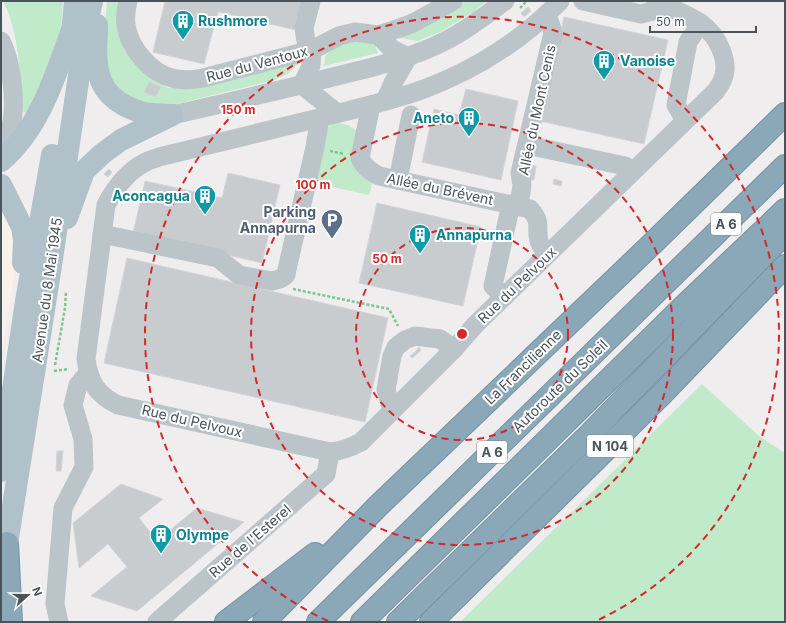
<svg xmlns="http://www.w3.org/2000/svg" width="786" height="623" font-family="Inter,sans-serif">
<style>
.commercial{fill:#faf1e8}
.green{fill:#c0eac9}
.building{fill:#c8cccf;stroke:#d2d5d8}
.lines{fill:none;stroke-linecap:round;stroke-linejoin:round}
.highway-casing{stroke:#7593a3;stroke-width:24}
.path{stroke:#7bc493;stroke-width:2.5;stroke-dasharray:3 2;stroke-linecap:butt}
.minor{stroke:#bac4c9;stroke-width:19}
.major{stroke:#b0c1ca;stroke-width:22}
.highway{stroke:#8aa8b8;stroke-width:22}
.ring{fill:none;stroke:#d62828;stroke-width:2;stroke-dasharray:7 5}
.labels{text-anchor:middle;stroke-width:4;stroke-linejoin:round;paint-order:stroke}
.shield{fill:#fff;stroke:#7f878b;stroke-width:1}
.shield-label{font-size:13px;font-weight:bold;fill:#485459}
.culture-label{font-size:14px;font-weight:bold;fill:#0d838f;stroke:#fff;text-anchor:start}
.street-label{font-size:14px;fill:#485459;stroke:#fff}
.service-label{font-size:14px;font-weight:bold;fill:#4e5e75;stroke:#fff;text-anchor:end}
.centre{fill:#d62828;stroke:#fff;stroke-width:2}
.ring-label{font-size:12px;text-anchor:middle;font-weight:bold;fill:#d62828;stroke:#fff;stroke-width:4;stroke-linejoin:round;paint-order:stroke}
</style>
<rect width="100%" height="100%" fill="#f0edee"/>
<!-- commercial -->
<path class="commercial" d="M1,199L16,226L17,259L1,357Z"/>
<!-- green -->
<g class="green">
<path d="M3,1H63L60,42L30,114L21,111C21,76 19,32 3,1Z"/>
<path d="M107,1H123L141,69L168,88L200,87L299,63L288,74L274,80L172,105L132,102L110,83L103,45Z"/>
<path d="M466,1H487L473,12L442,31L417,41L396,37L446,14Z"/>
<path d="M358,41L374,43L378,53L324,66L325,56L340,43Z"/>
<path d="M338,123L348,125L356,130L373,180L369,195L314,183L327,128L333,124Z"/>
<path d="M702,384L759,436L785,453V622H460Z"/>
</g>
<!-- building -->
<g class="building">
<path d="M165,1H303L296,30L218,12L204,64L153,52Z"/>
<path d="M528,7L531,11L524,17L521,13Z"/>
<path d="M564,17L668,40L644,144L540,121Z"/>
<path d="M149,82L161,87L156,97L144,92Z"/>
<path d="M466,89L518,101L501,180L422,162L434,109L459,115Z"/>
<path d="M527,164L536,166L534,180H525Z"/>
<path d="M109,169L112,172L108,177L104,174Z"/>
<path d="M228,173L280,185L262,263L133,233L145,181L222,198Z"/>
<path d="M554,179L562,181L561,186L553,184Z"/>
<path d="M377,203L481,227L463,306L359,283Z"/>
<path d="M127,258L388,318L365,422L104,363Z"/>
<path d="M419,347L421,350L417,354L415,352Z"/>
<path d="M415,352L417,354L412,358L410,356Z"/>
<path d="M57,451H63L61,471H56Z"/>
<path d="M121,484L163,499L139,518L157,541L197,508L244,522L137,611L91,596L127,567L108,544L79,568L73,523Z"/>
</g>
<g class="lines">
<!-- highway casing -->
<g class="highway-casing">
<g id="highway">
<path d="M7,543L11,622"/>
<path d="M226,622L315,554"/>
<path d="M264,622L378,506L652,244L785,114"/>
<path d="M318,622L785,166"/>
<path d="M362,622L686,304L785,210"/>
<path d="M398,622L589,435L785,233"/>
<path d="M431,622L662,394L785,266"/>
</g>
</g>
<!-- path -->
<g class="path">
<path d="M520,8L527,1"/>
<path d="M330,151L344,154"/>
<path d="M293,289L389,309L398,326"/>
<path d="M55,365L65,308L66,291"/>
<path d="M54,371L69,369"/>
</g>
<!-- minor -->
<g class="minor">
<path d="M128,1C126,9 125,17 126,25C129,48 151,73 172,78C183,81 192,80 203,78L312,50L339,36L355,32L378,35L397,29L413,23L453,1"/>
<path d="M311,1L304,28L306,41L312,50L311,66L302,85L337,113"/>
<path d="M560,1C522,40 475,70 424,89C386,103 345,111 307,121C257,133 208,145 159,157C154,159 149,160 144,163C128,171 114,189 106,205L86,359C89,382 97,395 118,405L330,452C342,451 350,448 361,442L454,349L475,325L716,91C717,88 720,86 721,83C732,64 718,35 700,23C687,14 670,8 656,1"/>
<path d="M583,1L641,14L668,7"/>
<path d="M378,35L392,49L408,57L393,83L385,101"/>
<path d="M1,41C12,62 18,110 9,132C7,136 4,139 1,142"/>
<path d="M371,105L360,158C364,167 370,171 379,176L530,209C543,224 535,226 539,241C540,246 545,251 547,255"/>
<path d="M172,115C225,103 277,91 329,78C368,68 408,60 445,41C466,31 486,15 505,1"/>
<path d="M685,120L676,105L688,42L701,23"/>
<path d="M527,145L625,166L632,172"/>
<path d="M398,180L411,115"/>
<path d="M519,206L522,185L520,173L553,33L550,23L545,16"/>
<path d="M102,234L218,258L239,275L272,281L280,279L286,275L288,265L315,147L320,118"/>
<path d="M504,297L493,286L511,204"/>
<path d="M392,410L386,390L392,356L396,347L405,340L415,336L440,339L454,349"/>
<path d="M59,622L55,604L63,508L84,467L83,439L73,405L78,385L88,373"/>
<path d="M157,622L326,474L330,452"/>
</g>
<!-- major -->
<g class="major">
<path d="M97,25C97,38 95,52 97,65C100,93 119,106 144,113C153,115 163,114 172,115"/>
<path d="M72,34L75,1"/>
<path d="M1,161C40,128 55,76 72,30"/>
<path d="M1,185L22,227L24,240L23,263"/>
<path d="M67,218L84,171L102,154L121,140L172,115"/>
<path d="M1,471L26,301L52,155"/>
<path d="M4,563L52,259L85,34L92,1"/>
</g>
<!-- highway -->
<use href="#highway" class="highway"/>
</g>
<!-- distance rings -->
<g class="ring">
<circle cx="462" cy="334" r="106"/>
<circle cx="462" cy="334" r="211"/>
<path d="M328 621A317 317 0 1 1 596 621"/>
</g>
<!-- icons -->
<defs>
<g id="building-pin" transform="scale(1.15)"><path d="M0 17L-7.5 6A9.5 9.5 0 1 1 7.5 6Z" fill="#0f9aa8" stroke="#fff"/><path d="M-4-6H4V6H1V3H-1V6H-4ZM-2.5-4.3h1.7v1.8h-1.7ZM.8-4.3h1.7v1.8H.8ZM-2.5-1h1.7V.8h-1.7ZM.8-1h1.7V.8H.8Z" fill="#fff"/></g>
<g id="parking-pin" transform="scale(1.15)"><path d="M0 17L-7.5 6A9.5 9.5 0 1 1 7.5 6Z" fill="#5c6f8a" stroke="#fff"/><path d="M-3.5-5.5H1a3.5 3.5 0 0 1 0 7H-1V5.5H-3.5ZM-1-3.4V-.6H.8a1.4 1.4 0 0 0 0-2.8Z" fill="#fff"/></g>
</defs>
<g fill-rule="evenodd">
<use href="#building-pin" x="183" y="21"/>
<use href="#building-pin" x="604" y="61"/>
<use href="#building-pin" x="469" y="118"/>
<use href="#building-pin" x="205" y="196"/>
<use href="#parking-pin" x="332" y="220"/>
<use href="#building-pin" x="420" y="235"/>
<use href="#building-pin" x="161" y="535"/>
</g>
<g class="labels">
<!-- shield labels -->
<g class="shield">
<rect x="711" y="213" width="30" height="22" rx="3"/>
<rect x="587" y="435" width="46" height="22" rx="3"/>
<rect x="477" y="441" width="30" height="22" rx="3"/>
</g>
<g class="shield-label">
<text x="726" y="229">A 6</text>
<text x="610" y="451">N 104</text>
<text x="492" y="457">A 6</text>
</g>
<!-- culture labels -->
<g class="culture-label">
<text x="198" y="26">Rushmore</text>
<text x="620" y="66">Vanoise</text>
<text x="454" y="123" text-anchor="end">Aneto</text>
<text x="190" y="201" text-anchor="end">Aconcagua</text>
<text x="436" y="240">Annapurna</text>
<text x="176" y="540">Olympe</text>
</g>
<!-- street labels -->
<g class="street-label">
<text transform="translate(257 64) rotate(-15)" y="5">Rue du Ventoux</text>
<text transform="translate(537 110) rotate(-78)" y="5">Allée du Mont Cenis</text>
<text transform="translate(440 189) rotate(12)" y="5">Allée du Brévent</text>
<text transform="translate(517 285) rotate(-44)" y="5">Rue du Pelvoux</text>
<text transform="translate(47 290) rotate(-82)" y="5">Avenue du 8 Mai 1945</text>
<text transform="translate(523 367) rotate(-44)" y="5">La Francilienne</text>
<text transform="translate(560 386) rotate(-44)" y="5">Autoroute du Soleil</text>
<text transform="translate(192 421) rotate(13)" y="5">Rue du Pelvoux</text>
<text transform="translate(250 541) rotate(-41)" y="5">Rue de l'Esterel</text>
</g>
<!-- service labels -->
<g class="service-label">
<text x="316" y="217">Parking<tspan x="316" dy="16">Annapurna</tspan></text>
</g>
</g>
<circle cx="462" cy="334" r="6" class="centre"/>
<g class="ring-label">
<text x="238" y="114">150 m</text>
<text x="313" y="189">100 m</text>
<text x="387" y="263">50 m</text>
</g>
<!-- border -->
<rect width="786" height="623" fill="none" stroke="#485459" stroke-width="4"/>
<!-- north arrow -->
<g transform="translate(28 595) rotate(69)" stroke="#ffffff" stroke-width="3" paint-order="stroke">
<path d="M0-3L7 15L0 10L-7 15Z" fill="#485459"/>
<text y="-6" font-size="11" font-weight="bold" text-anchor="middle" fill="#485459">N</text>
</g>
<!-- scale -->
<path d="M650 26v6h106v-6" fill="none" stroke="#485459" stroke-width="2"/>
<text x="656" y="26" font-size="12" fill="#485459" stroke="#ffffff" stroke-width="3" paint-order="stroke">50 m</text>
</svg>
